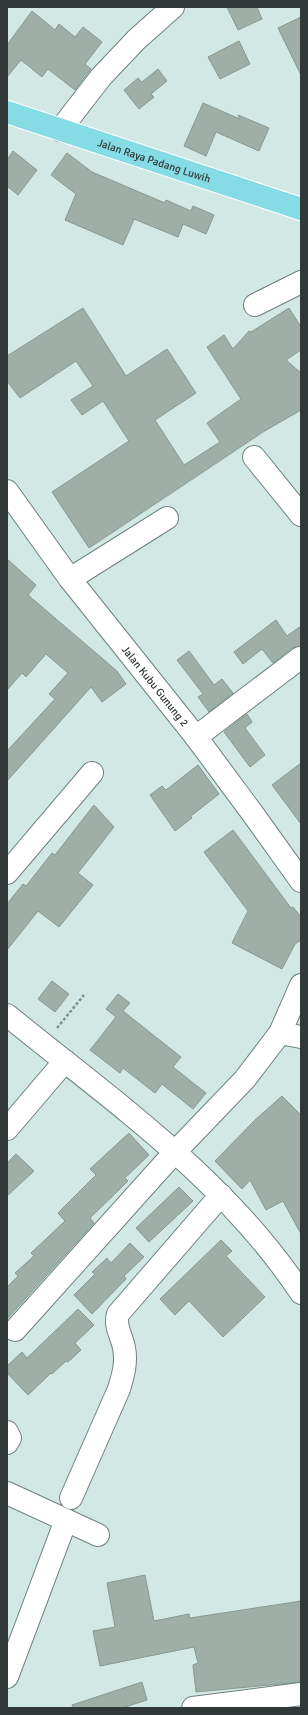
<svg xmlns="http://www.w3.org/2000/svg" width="308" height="1715" font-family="Signika,sans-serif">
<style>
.building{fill:#9dafa6;stroke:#879990}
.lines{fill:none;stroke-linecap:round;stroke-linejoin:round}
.minor-casing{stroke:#6e827f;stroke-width:24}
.major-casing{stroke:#fff;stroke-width:24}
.path{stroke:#81908e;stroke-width:2.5;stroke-dasharray:3 2;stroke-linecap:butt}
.minor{stroke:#fff;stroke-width:22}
.major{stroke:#85dce5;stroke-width:22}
.labels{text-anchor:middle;stroke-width:4;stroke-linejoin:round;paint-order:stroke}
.street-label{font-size:11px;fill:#313938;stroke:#fff}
</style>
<rect width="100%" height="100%" fill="#d1e8e4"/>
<!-- building -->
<g class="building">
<path d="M227,7H257L262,19L238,30Z"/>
<path d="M32,11L55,30L59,24L75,37L83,27L102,42L85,64L91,69L75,90L48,69L42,77L21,60L7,77V45Z"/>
<path d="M301,17V75L278,28Z"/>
<path d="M239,41L250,64L220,79L208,57Z"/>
<path d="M158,69L167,81L151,94L154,97L139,109L124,90L138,78L142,82Z"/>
<path d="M203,103L240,119L238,115L269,128L259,151L216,132L206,156L184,146Z"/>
<path d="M13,151L37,170L18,195L7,186V160Z"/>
<path d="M67,153L92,172L165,203L166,200L191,211L193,206L214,215L206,234L183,224L178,237L134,219L123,245L65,220L76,194L51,175Z"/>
<path d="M83,308L126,376L167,349L196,393L155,420L184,465L220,442L207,423L241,399L207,347L224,335L233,349L249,331L251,332L289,308L301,327V350L286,360L301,373V410L263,432L89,548L52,492L129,441L103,401L82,415L71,400L93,386L76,361L20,398L7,381V356Z"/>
<path d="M7,559L36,585L28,595L117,671L126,684L102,702L91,687L7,781V751L55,699L49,694L68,673L46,654L26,677L22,673L7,690Z"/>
<path d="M276,620L287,636L301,626V646L292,648L273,663L262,649L243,664L234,652Z"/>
<path d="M189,651L214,685L222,679L233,693L209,712L198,697L203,694L177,660Z"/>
<path d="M247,714L252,722L245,728L265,755L250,767L224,732Z"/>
<path d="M301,763V824L272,785Z"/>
<path d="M198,765L219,794L191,816L192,818L175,831L150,795L162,786L166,790Z"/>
<path d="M94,805L114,827L78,873L93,885L59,927L38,911L7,950V904L23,884L26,886L52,853L55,855Z"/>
<path d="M233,830L291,908L293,907L301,917V940L295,944L282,969L232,943L248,911L204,852Z"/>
<path d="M52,981L69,994L55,1012L38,999Z"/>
<path d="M118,994L130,1003L123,1011L181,1057L173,1067L206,1093L193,1109L162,1084L155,1093L123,1068L120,1073L90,1050L116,1017L106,1009Z"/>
<path d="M282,1096L301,1115V1234L283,1201L266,1210L250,1180L242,1189L215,1161L255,1120Z"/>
<path d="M129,1133L149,1155L125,1178L128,1181L90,1218L94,1223L7,1319V1287L18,1276L15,1273L34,1256L31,1253L65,1221L58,1213L96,1175L90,1169Z"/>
<path d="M16,1154L34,1171L7,1196V1163Z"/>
<path d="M179,1187L193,1201L149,1242L136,1228Z"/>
<path d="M221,1240L232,1251L226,1256L265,1297L223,1337L189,1301L175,1315L160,1299Z"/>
<path d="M130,1243L144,1257L124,1276L126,1279L92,1314L74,1295L95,1274L92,1272L107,1258L111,1263Z"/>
<path d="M78,1309L94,1325L75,1343L81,1350L68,1362L66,1361L52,1374L51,1373L28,1395L7,1373V1366L22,1352L27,1358Z"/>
<path d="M145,1575L154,1621L189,1614L190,1618L301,1601V1682L196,1692L193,1665L198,1663L194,1647L100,1666L93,1631L115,1627L107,1583Z"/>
<path d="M142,1682L147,1700L122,1708H73L72,1705Z"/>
</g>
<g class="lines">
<!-- minor casing -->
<g class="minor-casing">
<g id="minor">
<path d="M60,130L101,77L136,40L173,7"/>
<path d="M255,305L301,282"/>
<path d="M254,457L301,515"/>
<path id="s1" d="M7,491L70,579L196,737L253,814L301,881"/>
<path d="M70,579L167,518"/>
<path d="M196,737L300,658"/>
<path d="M7,873L92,773"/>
<path d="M7,1015C111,1100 226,1179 301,1293"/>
<path d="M280,1033L301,1037"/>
<path d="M7,1129L65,1061"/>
<path d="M15,1330L174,1153L245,1079L280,1033L301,985"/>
<path d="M7,1432L10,1438L7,1443"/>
<path d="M7,1493L98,1535"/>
<path d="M71,1498L119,1389C123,1376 127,1362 124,1348C122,1336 114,1326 118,1314L221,1195"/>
<path d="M7,1677L66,1520"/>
<path d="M193,1708L301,1694"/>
</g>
</g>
<!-- major casing -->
<g class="major-casing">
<g id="major">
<path id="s2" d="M7,112L301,209"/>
</g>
</g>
<!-- path -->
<path class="path" d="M57,1028L84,995"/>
<!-- minor -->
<use href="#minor" class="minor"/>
<!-- major -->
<use href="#major" class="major"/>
</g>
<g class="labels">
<!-- street labels -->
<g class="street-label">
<text dy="4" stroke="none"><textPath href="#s2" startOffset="155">Jalan Raya Padang Luwih</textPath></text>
<text dy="4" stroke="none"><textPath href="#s1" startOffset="245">Jalan Kubu Gunung 2</textPath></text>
</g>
</g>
<!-- border -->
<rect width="308" height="1715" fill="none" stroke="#313938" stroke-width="16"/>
</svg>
